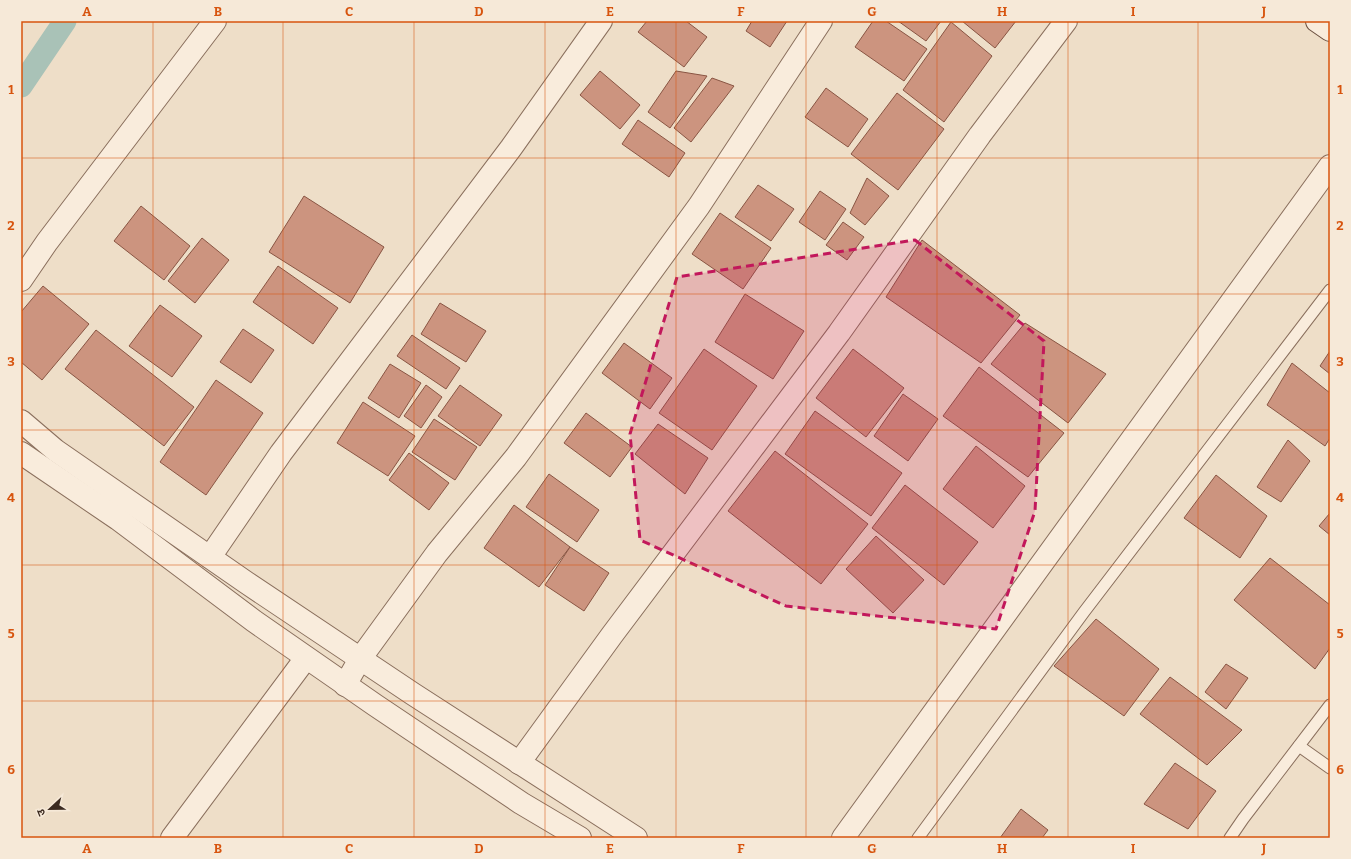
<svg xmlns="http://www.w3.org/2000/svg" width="1351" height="859" font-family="Bitter,'Noto Sans Devanagari',serif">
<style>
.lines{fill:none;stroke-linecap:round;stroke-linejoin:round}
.canal{stroke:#a9c2b7;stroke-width:23}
.building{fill:#cc947f;stroke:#895543}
.lane-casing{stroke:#8a6f5d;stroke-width:13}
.street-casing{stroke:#8a6f5d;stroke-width:24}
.secondary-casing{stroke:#6c5040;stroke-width:24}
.lane{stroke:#f9ecdc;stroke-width:11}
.street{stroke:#f9ecdc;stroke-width:22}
.secondary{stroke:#f9ecdc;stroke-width:22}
.marked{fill:#c2185b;fill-opacity:0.2;stroke:#c2185b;stroke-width:3;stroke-dasharray:8 5;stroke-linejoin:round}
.grid{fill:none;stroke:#d7540e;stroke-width:1;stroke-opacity:0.55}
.neatline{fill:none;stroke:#d7540e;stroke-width:1.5}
.grid-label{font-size:13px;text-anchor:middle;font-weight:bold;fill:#d7540e}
</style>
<rect width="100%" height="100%" fill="#eedec8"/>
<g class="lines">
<!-- canal -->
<path class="canal" d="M21,86L65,21"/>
</g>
<!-- building -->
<g class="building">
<path d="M647,21H686L707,37L684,67L638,32Z"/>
<path d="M752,21H787L770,47L746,31Z"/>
<path d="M873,21H886L927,49L904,81L855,47Z"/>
<path d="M898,21H941L926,41Z"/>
<path d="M962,21H1016L995,48Z"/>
<path d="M951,22L992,56L944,122L903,90Z"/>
<path d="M600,71L640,105L620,129L580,95Z"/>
<path d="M676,71L707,76L670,128L648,112Z"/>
<path d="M712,78L734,86L691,142L674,128Z"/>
<path d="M826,88L868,119L848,147L805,117Z"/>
<path d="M897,93L944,129L898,190L851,154Z"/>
<path d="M638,120L685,153L669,177L622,144Z"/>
<path d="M867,178L889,196L865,225L850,213Z"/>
<path d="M758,185L794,209L771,241L735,217Z"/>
<path d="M820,191L846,209L825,240L799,222Z"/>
<path d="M304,196L384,247L350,303L269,252Z"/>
<path d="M141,206L190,246L164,280L114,241Z"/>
<path d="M720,213L771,248L743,289L692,254Z"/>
<path d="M843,222L864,237L847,260L826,245Z"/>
<path d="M202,238L229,260L195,303L168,281Z"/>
<path d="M922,240L1020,315L981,363L886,297Z"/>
<path d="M278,266L338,308L313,344L253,302Z"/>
<path d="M43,286L89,324L42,380L21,362V312Z"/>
<path d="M745,294L804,331L773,379L715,342Z"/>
<path d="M440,303L486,331L466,362L421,334Z"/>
<path d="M160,305L202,336L172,377L129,346Z"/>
<path d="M1025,323L1106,374L1068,423L991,364Z"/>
<path d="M243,329L274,350L251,383L220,362Z"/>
<path d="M96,330L194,407L164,446L65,369Z"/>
<path d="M412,335L460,368L446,389L397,356Z"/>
<path d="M624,343L672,378L650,409L602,373Z"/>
<path d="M704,349L757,386L712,450L659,413Z"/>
<path d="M853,349L904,388L866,437L816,398Z"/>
<path d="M1330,351V374L1320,366Z"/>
<path d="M1292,363L1330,393V438L1325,446L1267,405Z"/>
<path d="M390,364L421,383L399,418L368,398Z"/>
<path d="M979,367L1064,433L1028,477L943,416Z"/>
<path d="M216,380L263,413L206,495L160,462Z"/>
<path d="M426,385L442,397L421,428L404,416Z"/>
<path d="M460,385L502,415L480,446L438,416Z"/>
<path d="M903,394L938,419L908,461L874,436Z"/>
<path d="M363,402L415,436L388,476L337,443Z"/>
<path d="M815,411L902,473L871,516L785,454Z"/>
<path d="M586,413L632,447L610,477L564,443Z"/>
<path d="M434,419L477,447L455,480L412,452Z"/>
<path d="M658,424L708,458L685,494L635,454Z"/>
<path d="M1288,440L1310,461L1281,502L1257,487Z"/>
<path d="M976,446L1025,486L993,528L943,489Z"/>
<path d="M775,451L868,524L821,584L728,511Z"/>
<path d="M409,453L449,483L429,510L389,480Z"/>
<path d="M549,474L599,510L577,542L526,507Z"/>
<path d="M1216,475L1267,516L1240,558L1184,518Z"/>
<path d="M905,485L978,542L944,585L872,528Z"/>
<path d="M514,505L570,547L539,587L484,548Z"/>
<path d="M1330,513V535L1319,526Z"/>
<path d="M876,536L924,580L893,613L846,569Z"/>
<path d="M570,547L609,573L584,611L545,585Z"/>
<path d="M1270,558L1330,605V648L1315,669L1234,600Z"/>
<path d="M1096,619L1159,669L1124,716L1054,666Z"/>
<path d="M1226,664L1248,678L1226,709L1205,692Z"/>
<path d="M1170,677L1242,730L1207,765L1140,714Z"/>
<path d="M1175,763L1216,791L1188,829L1144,804Z"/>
<path d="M1021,809L1048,830L1042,838H1000Z"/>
</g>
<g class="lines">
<!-- lane casing -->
<g class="lane-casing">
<g id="lane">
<path d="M1299,746L1330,768"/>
<path d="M918,838L1084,612L1330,290"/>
<path d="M1230,838L1243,819L1330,705"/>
</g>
</g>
<!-- street casing -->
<g class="street-casing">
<g id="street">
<path d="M21,280L47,242L215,21"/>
<path d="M21,421L55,450L247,583L413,694L636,838"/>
<path d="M21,453L118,519L254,621L375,705L521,803L580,838"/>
<path d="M210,557L281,453L511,148L601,21"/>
<path d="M345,685L360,659L437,553L516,457L699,206L821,21"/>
<path d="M519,763L612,635L839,333L980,135L1066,21"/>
<path d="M172,838L306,658"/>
<path d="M843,838L1330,166"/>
</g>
</g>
<!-- secondary casing -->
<g class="secondary-casing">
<path id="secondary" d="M1317,21L1330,30"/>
</g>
<!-- lane -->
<use href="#lane" class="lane"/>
<!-- street -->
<use href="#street" class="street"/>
<!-- secondary -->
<use href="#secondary" class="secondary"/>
</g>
<!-- marked area -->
<path class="marked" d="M915,240L1044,341L1035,511L996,629L786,606L640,540L630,434L677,277Z"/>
<!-- grid -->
<path class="grid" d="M153,21V838M283,21V838M414,21V838M545,21V838M676,21V838M806,21V838M937,21V838M1068,21V838M1198,21V838M21,158H1330M21,294H1330M21,430H1330M21,565H1330M21,701H1330"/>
<!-- border -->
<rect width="1351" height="859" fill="none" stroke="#f6e9d8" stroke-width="44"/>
<!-- north arrow -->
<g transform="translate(50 809) rotate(248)" stroke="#f6e9d8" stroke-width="3" paint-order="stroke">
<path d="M0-3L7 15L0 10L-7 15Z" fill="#3b2a20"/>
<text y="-6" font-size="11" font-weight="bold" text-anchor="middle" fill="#3b2a20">उ</text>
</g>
<rect x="22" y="22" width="1307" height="815" class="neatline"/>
<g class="grid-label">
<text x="87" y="16">A</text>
<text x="218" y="16">B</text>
<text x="349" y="16">C</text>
<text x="479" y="16">D</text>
<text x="610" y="16">E</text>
<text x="741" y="16">F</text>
<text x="872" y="16">G</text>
<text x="1002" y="16">H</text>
<text x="1133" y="16">I</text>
<text x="1264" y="16">J</text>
<text x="11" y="94">1</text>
<text x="1340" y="94">1</text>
<text x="11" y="230">2</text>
<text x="1340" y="230">2</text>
<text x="11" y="366">3</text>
<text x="1340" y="366">3</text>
<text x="11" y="502">4</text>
<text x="1340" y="502">4</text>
<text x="11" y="638">5</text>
<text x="1340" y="638">5</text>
<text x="11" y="774">6</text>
<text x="1340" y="774">6</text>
<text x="87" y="853">A</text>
<text x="218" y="853">B</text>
<text x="349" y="853">C</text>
<text x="479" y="853">D</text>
<text x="610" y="853">E</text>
<text x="741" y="853">F</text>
<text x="872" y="853">G</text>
<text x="1002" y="853">H</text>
<text x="1133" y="853">I</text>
<text x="1264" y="853">J</text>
</g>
</svg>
